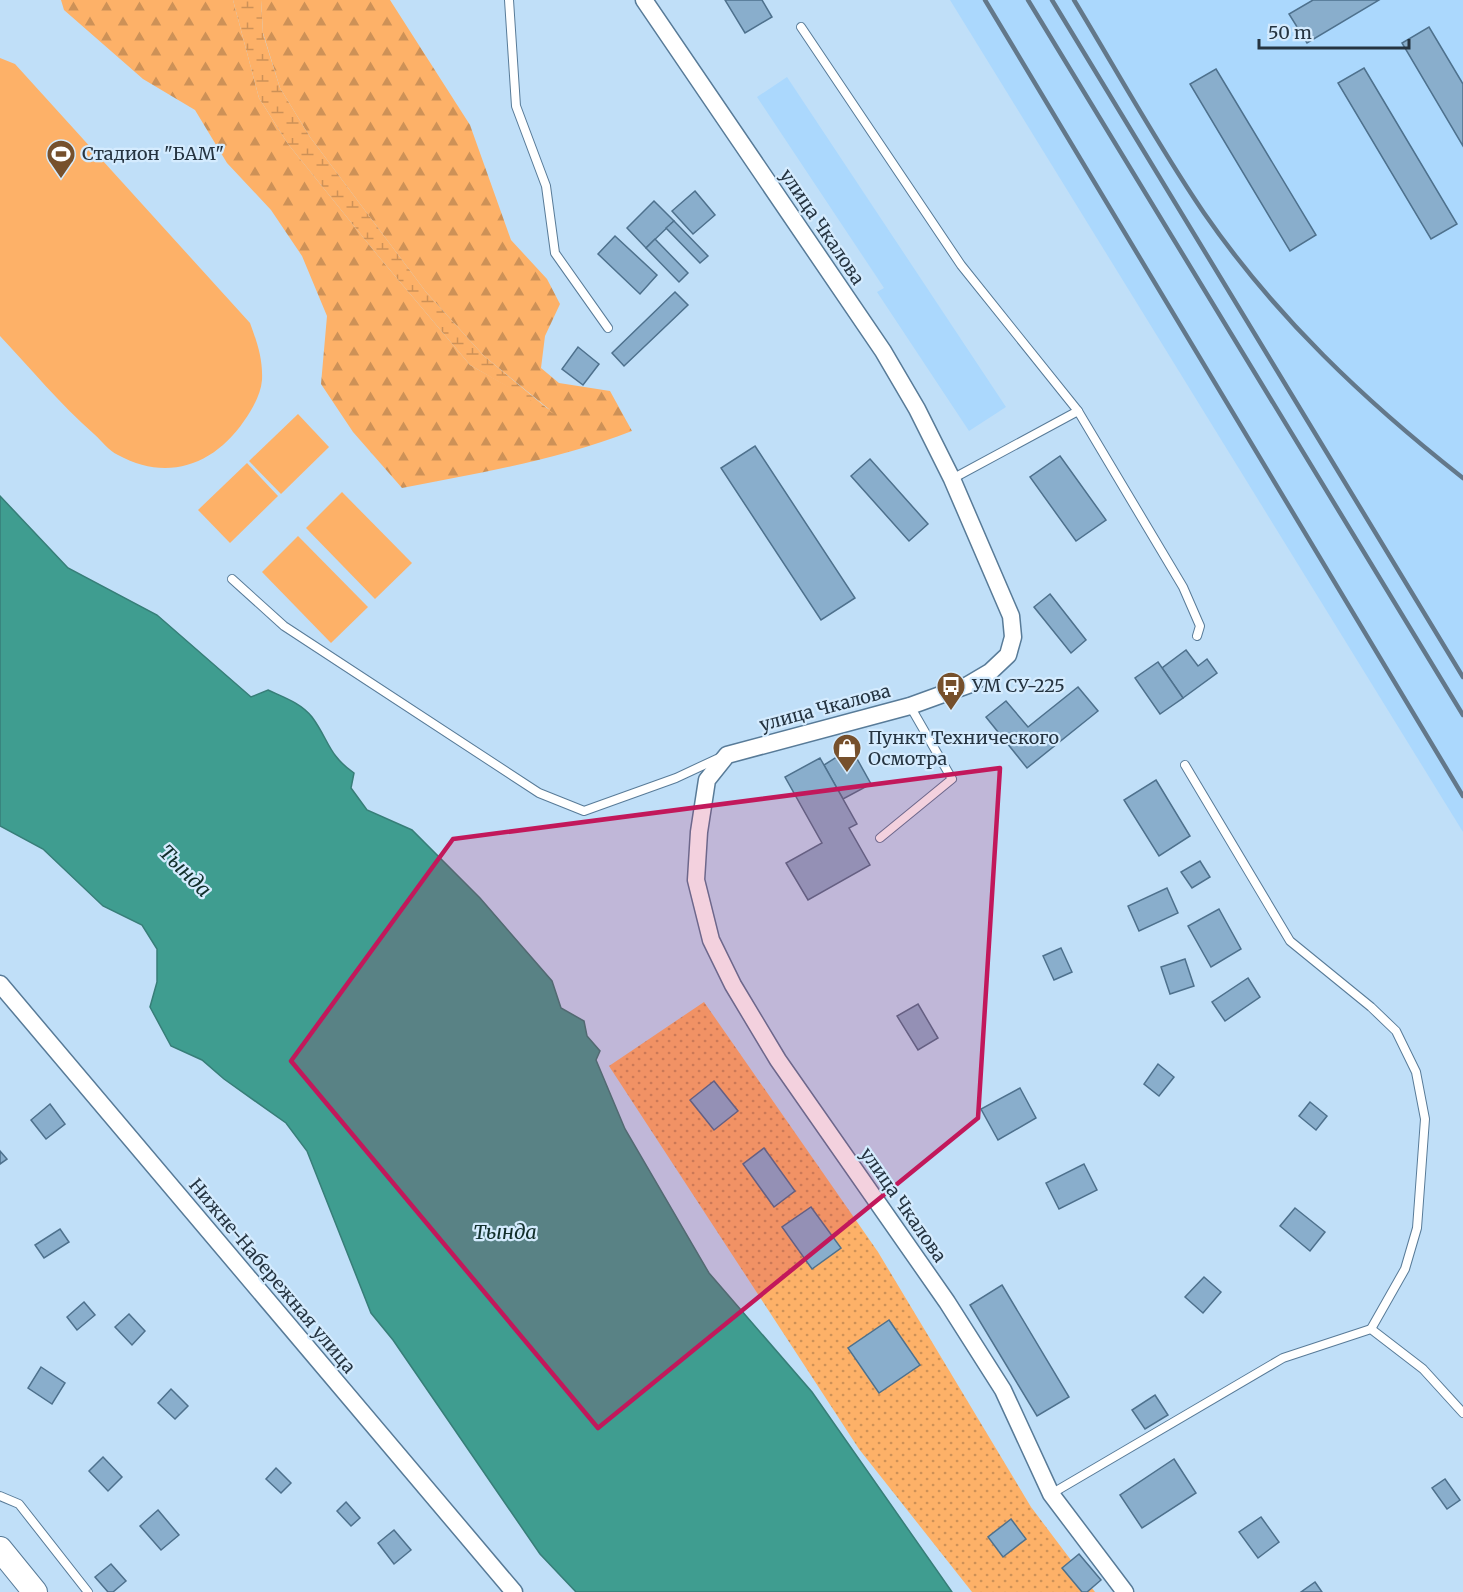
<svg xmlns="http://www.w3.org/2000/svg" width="1463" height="1592" font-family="Merriweather,serif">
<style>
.built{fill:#abd8fd}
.grass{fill:url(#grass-dots)}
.forest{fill:url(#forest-firs)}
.wetland{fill:url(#wetland-marsh)}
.pitch{fill:#fdb168}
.water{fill:#3f9d90;stroke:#377e78;stroke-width:1.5}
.building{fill:#89aecc;stroke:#4e718d;stroke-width:1.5}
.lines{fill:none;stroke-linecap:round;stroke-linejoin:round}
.lane-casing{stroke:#587b98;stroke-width:10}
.street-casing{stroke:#587b98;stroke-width:19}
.secondary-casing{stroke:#587b98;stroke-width:26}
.lane{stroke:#fff;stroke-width:8}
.street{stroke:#fff;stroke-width:16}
.secondary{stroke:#fff;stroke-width:24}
.rail{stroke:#63788a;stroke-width:4.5}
.marked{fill:#c2185b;fill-opacity:0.2;stroke:#c2185b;stroke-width:4.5;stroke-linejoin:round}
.labels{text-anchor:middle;stroke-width:4.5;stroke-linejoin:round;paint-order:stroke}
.poi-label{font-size:18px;fill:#253441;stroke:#d4ebfe;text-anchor:start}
.street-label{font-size:18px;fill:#253441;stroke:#d4ebfe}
.water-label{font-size:20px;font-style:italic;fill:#122f2b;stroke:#d4ebfe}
</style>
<defs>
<pattern id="grass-dots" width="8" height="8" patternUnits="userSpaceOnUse" patternTransform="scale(1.5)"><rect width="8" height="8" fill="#fdb168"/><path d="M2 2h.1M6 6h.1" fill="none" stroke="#cd9157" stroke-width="1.8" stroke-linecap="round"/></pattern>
<pattern id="forest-firs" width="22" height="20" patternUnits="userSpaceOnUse" patternTransform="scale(1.5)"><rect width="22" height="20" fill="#fdb168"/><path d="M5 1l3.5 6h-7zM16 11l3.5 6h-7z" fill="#cd9157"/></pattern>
<pattern id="wetland-marsh" width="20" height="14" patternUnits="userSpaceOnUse" patternTransform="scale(1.5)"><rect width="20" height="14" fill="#fdb168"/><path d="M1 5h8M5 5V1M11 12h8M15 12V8" fill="none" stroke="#cd9157"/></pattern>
</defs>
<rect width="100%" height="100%" fill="#c0dff8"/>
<!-- built -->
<g class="built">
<path d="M950,0H1463V832Z"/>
<path d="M787,77L1006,407L969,431L877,292L884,288L757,97Z"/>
</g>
<!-- grass -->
<path class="grass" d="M704,1002L878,1252L1031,1507L1095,1592H972L859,1449L609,1066Z"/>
<!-- forest -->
<path class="forest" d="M61,0H233L259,98L288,144L379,257L470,365L550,410L484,356L426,292L310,137L280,88L263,33L261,0H390L470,125L511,240L547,279L560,304L545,336L541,368L559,383L610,391L632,431C557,460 480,473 402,488L353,432L321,384L327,316L302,256L271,210L227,163L195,110L143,79L64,10Z"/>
<!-- wetland -->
<path class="wetland" d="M233,0H261L263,34L280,88L310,137L426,292L484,356L554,414L470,365L379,257L288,144L259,98Z"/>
<!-- pitch -->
<g class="pitch">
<path d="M0,58L15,64L250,323C257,342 263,359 262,380C261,394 252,410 244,421C214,465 167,482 118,455C109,451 102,441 94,434C60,404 31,369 0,336Z"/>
<path d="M298,414L329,447L281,494L249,461Z"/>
<path d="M247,463L278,496L230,543L198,510Z"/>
<path d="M342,492L412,563L375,599L306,528Z"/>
<path d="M298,536L368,607L331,643L262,572Z"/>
</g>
<!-- water -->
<path class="water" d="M0,496L68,568L157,615L251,697L268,690C283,697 301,703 312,717C329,740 328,755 354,773L351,788L367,810L412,830L480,898L552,981L561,1008L584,1021L587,1036L600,1051L596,1060L625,1129L709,1273L812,1392L952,1592H576L540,1554L393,1340L371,1313L307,1151L286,1123L224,1079L202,1060L171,1046L150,1007L157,982V949L142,925L103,906L43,849L0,826Z"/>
<!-- building -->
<g class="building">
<path d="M725,0H762L772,17L745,33Z"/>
<path d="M1313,0H1379L1307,43L1289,14Z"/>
<path d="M1429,27L1463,84V146L1402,43Z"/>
<path d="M1364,68L1457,224L1431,239L1338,83Z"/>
<path d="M1216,69L1316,235L1290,251L1190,84Z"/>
<path d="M695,191L715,215L693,234L672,211Z"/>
<path d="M654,201L674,221L646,248L627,228Z"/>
<path d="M674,221L708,256L700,263L666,228Z"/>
<path d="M615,236L657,275L640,294L598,254Z"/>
<path d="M655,239L688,273L679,282L646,248Z"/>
<path d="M675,292L688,305L624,366L612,353Z"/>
<path d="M578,347L599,364L583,385L562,369Z"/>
<path d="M755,446L855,598L821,620L721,468Z"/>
<path d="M1060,456L1106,520L1076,541L1030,477Z"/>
<path d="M870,459L928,524L909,541L851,476Z"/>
<path d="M1050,594L1086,640L1071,653L1034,607Z"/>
<path d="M1186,650L1198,666L1207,659L1217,673L1183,698L1162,668Z"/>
<path d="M1158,662L1183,698L1160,714L1135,678Z"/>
<path d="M1078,687L1098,711L1027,768L986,717L1006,701L1028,727Z"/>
<path d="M851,748L871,784L843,799L824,765Z"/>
<path d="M820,758L857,824L849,828L870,865L808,900L786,863L822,843L785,777Z"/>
<path d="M1156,780L1190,836L1159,856L1124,800Z"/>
<path d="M1200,861L1210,877L1192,888L1181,872Z"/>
<path d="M1167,888L1178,913L1139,931L1128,906Z"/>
<path d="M1219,909L1241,949L1211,967L1188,926Z"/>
<path d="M1061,948L1072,972L1054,980L1043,956Z"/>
<path d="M1185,959L1194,986L1170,994L1161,967Z"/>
<path d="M1248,978L1260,997L1225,1021L1212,1002Z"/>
<path d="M918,1004L938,1038L918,1050L897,1016Z"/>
<path d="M1158,1064L1174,1077L1159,1096L1144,1084Z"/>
<path d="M714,1081L738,1111L714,1130L690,1100Z"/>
<path d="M1020,1088L1036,1118L998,1140L981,1109Z"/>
<path d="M1310,1102L1327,1116L1316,1130L1299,1116Z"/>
<path d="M50,1104L65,1124L46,1139L31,1120Z"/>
<path d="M764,1148L795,1191L774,1207L743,1164Z"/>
<path d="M0,1151L7,1159L0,1164Z"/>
<path d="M1084,1164L1097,1190L1059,1209L1046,1183Z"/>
<path d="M811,1207L841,1248L812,1269L782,1227Z"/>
<path d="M1295,1208L1325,1232L1310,1251L1280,1226Z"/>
<path d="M60,1229L69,1242L44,1258L35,1245Z"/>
<path d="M1204,1277L1221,1292L1203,1313L1185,1297Z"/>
<path d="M1002,1285L1069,1397L1037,1416L970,1305Z"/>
<path d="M84,1302L95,1315L77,1330L67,1317Z"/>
<path d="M129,1314L145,1331L132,1345L115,1327Z"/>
<path d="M889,1320L920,1365L879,1393L848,1348Z"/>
<path d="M41,1367L65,1383L52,1404L28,1388Z"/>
<path d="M171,1389L188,1406L175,1419L158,1403Z"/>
<path d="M1155,1395L1168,1415L1145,1429L1132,1410Z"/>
<path d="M103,1457L122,1477L108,1491L89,1471Z"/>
<path d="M1174,1459L1196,1493L1142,1528L1120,1495Z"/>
<path d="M276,1468L291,1483L281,1493L266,1479Z"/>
<path d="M1445,1479L1460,1500L1447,1509L1432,1488Z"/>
<path d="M346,1502L360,1518L351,1526L337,1511Z"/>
<path d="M158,1510L179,1535L161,1550L140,1526Z"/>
<path d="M1261,1517L1279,1542L1258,1558L1239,1532Z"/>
<path d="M1011,1519L1026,1539L1003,1557L988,1537Z"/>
<path d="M394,1530L411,1550L394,1564L378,1543Z"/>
<path d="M1079,1554L1101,1580L1087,1592H1082L1062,1568Z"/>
<path d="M111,1564L126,1581L113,1592H108L95,1577Z"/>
<path d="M1315,1582L1322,1592H1301Z"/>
</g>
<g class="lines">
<!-- lane casing -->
<g class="lane-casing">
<g id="lane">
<path d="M509,0L516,106L546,186L555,253L608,328"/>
<path d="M801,27L961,265L1078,411"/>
<path d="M952,479L1078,411L1183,587L1200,626L1197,636"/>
<path d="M232,579L284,626L539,793L584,811L676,778L721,757"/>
<path d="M1185,765L1290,941L1371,1007L1396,1031L1416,1072L1425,1119L1417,1228L1405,1269L1371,1329"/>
<path d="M880,838L952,779L910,706"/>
<path d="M1051,1494L1283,1358L1371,1329L1423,1369L1463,1413"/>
<path d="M0,1496L19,1504L88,1592"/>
</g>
</g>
<!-- street casing -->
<g class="street-casing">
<g id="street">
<path d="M644,0L883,351L917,409L952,479L1011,616L1013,637L1008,655L990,672L968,685L910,706L727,755L707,780L699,832L696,880L711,940L733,985L778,1060L947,1302L1003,1390L1051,1494L1125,1592"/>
<path d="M0,984L514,1592"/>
</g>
</g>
<!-- secondary casing -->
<g class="secondary-casing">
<path id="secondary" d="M0,1549L35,1592"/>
</g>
<!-- lane -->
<use href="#lane" class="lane"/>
<!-- street -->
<use href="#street" class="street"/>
<!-- secondary -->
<use href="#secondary" class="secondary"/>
<!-- rail -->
<g class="rail">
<path d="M985,0L1463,796"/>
<path d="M1028,0L1463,715"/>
<path d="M1052,0L1463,677"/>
<path d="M1074,0C1117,71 1157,144 1204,213C1275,316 1365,401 1463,478"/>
</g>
</g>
<!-- marked area -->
<path class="marked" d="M1000,768L978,1118L598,1428L291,1061L453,839Z"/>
<!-- icons -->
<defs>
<g id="stadium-pin" transform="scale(1.5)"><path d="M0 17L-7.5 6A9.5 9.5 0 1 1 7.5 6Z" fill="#76502c" stroke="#d4ebfe"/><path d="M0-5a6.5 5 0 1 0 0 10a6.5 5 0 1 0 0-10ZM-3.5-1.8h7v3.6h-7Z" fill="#fff"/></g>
<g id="bus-pin" transform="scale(1.5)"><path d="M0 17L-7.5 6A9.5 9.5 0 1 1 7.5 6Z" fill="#76502c" stroke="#d4ebfe"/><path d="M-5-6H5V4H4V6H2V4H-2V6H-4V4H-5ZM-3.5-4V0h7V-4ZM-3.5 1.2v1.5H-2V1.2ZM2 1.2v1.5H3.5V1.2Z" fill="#fff"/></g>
<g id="shop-pin" transform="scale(1.5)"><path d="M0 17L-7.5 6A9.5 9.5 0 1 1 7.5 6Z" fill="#76502c" stroke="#d4ebfe"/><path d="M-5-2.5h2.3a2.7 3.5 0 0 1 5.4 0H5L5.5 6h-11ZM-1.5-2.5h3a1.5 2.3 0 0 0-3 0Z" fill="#fff"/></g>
</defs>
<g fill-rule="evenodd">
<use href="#stadium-pin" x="61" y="154"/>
<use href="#bus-pin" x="951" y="686"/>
<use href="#shop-pin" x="847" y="748"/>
</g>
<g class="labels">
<!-- poi labels -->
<g class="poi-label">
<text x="82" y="160">Стадион "БАМ"</text>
<text x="972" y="692">УМ СУ-225</text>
<text x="868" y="744">Пункт Технического<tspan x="868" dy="21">Осмотра</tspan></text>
</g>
<!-- street labels -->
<g class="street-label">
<text transform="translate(822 227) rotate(56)" y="6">улица Чкалова</text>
<text transform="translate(825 708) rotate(-15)" y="6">улица Чкалова</text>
<text transform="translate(903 1205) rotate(55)" y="6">улица Чкалова</text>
<text transform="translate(272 1276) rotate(50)" y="6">Нижне-Набережная улица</text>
</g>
<!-- water labels -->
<g class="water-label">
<text transform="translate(185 871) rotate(45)" y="7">Тында</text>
<text x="505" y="1239">Тында</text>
</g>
</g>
<!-- scale -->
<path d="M1259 39v9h150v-9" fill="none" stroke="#253441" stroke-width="3"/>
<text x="1268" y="39" font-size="18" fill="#253441" stroke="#d4ebfe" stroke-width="4.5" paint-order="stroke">50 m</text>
</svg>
